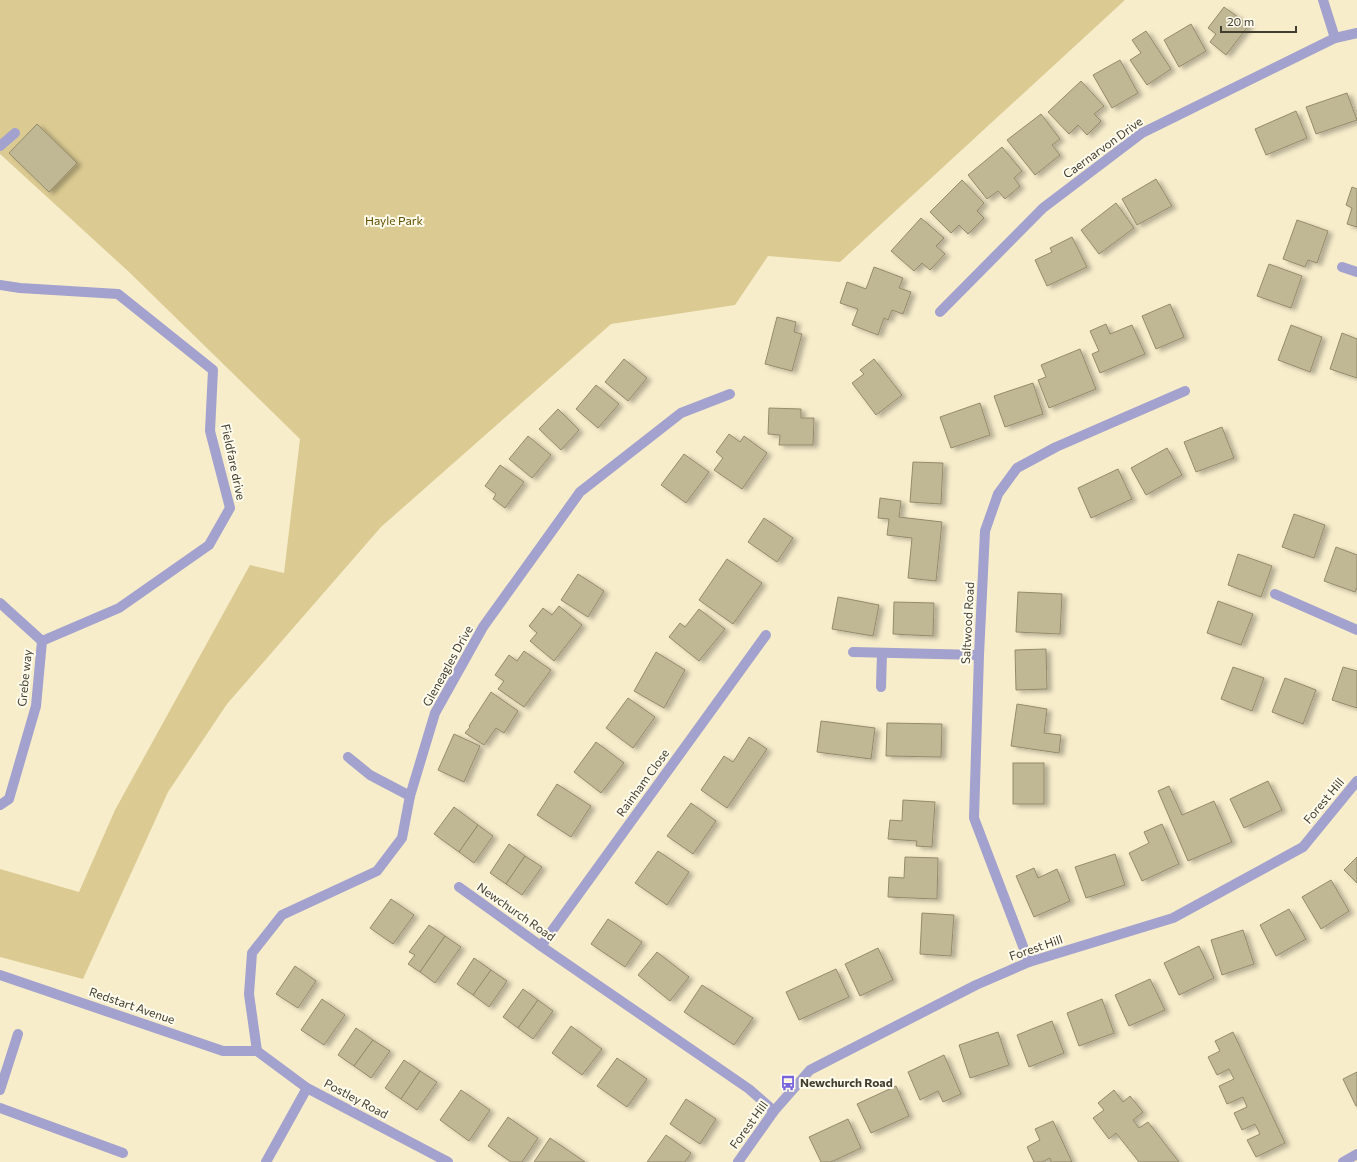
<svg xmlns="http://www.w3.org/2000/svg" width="1357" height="1162" font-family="Commissioner,sans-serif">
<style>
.green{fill:#dbcb92}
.building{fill:#c0b795;stroke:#948b6b;filter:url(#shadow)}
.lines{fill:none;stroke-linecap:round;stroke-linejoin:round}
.lane{stroke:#a3a1cd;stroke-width:10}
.street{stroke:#a3a1cd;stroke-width:10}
.labels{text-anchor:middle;stroke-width:4;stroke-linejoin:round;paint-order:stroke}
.street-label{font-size:12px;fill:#413d2f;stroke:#fffbed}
.park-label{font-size:12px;fill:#614f00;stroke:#fffbed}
.poi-label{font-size:12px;font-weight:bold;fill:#413d2f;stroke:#fffbed;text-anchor:start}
</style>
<defs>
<filter id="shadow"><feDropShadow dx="4.5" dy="2.5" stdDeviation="2" flood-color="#0004"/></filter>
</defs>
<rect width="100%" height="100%" fill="#f7edcb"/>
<!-- green -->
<path class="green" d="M0,0H1125L840,262L768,256L735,305L611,324L381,527L227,704L168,792L83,979L0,957V869L79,892L115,810L250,565L284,573L300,439L129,272L0,154Z"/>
<!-- building -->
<g class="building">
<path d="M1224,7L1249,25L1226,55L1210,42L1216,34L1208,28Z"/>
<path d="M1191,24L1206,51L1179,67L1164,40Z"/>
<path d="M1146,31L1171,69L1147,85L1130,60L1141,53L1132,40Z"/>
<path d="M1120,60L1138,93L1112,108L1093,75Z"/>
<path d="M1081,81L1104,106L1094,114L1101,121L1087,135L1078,125L1069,134L1048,112Z"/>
<path d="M1347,93L1357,120L1316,134L1306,107Z"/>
<path d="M1296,111L1307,138L1266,155L1255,129Z"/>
<path d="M1041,114L1060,139L1052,145L1060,155L1035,175L1007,140Z"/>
<path d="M37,124L77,163L49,192L9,153Z"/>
<path d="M1002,147L1022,171L1014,178L1020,186L1005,199L998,191L987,199L968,175Z"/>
<path d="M1156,179L1172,206L1137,225L1122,199Z"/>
<path d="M962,180L984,203L977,211L984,218L968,234L959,225L951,233L930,212Z"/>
<path d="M1352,187L1357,189V227L1347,224L1352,208L1346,205Z"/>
<path d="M1116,203L1134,228L1099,254L1081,230Z"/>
<path d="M921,218L944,238L936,246L945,254L930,270L922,263L914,271L891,251Z"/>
<path d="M1297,220L1328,231L1317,263L1308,260L1305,267L1283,259Z"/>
<path d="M1072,237L1087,267L1047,286L1035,260L1052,252L1050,248Z"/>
<path d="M1269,264L1302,276L1291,308L1257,296Z"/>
<path d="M874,267L903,278L899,288L911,292L903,314L892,310L888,320L884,318L878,335L852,325L858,309L840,303L847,282L866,289Z"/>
<path d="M1170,304L1184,337L1156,349L1142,316Z"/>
<path d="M777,317L796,322L794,332L802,334L792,371L765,364Z"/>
<path d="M1106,324L1110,334L1132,325L1145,354L1100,373L1092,354L1099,351L1090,331Z"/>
<path d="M1291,325L1322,337L1310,372L1278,360Z"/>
<path d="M1342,333L1357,339V378L1330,369Z"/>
<path d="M1080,349L1096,389L1049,408L1038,380L1046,377L1041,365Z"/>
<path d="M624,359L647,378L628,401L605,382Z"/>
<path d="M874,359L902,395L876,415L852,383L864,374L860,370Z"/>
<path d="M1033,383L1043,414L1005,427L994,396Z"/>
<path d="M596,385L619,404L598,428L576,409Z"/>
<path d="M980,403L990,435L951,448L940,417Z"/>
<path d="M769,408L801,409V418H814L813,445H779L780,435L768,434Z"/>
<path d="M558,409L579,430L561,450L539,429Z"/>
<path d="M1222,427L1234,458L1196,472L1184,442Z"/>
<path d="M729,434L740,442L744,436L767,453L742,489L714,470L723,458L716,452Z"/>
<path d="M528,436L551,455L532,478L509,459Z"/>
<path d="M1167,448L1182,475L1146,495L1131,468Z"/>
<path d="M684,454L709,472L686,503L661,485Z"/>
<path d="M913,462L943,463L941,504L910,502Z"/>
<path d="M500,465L524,482L505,508L493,499L496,494L485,486Z"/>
<path d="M1118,469L1132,499L1091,518L1078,488Z"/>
<path d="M880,498L901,501L899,517L942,522L936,581L908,578L912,538L887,535L889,519L878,518Z"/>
<path d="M1294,514L1325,525L1314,558L1282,547Z"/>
<path d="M764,518L793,538L777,562L748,542Z"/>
<path d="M1336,547L1357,555V587L1355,592L1324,581Z"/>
<path d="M1238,554L1272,566L1261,597L1228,585Z"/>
<path d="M727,559L762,583L733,624L699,600Z"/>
<path d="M578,574L604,591L588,617L561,600Z"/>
<path d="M1018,592L1062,594L1060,634L1016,632Z"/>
<path d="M838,597L879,605L873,636L832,629Z"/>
<path d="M1218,601L1253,614L1241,645L1207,633Z"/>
<path d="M894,602L934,603L933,636L893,634Z"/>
<path d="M559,606L582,625L554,661L530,641L537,633L529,626L543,608L552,615Z"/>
<path d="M699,609L725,629L699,661L669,637L680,623L685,627Z"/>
<path d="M1046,649L1047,689L1016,690L1015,650Z"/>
<path d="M524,651L551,670L524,707L498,689L504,681L495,675L509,655L517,661Z"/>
<path d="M656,652L685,670L664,708L634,691Z"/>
<path d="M1233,667L1264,678L1252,711L1221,699Z"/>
<path d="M1343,667L1357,671V708L1332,700Z"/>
<path d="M1285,678L1316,690L1303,724L1272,712Z"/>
<path d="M491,692L518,711L504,733L496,728L484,745L465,733L470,727L469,726Z"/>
<path d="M628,698L655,717L633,748L606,728Z"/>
<path d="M1017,704L1047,709L1044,733L1061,735L1059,753L1011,746Z"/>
<path d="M821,721L875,728L871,759L817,752Z"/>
<path d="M887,723L942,724L941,757L886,756Z"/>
<path d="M454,734L480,746L464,782L438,770Z"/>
<path d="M749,737L767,749L727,808L701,790L724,756L733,762Z"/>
<path d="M596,742L624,763L601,793L574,772Z"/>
<rect x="1013" y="763" width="31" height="41"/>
<path d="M1268,781L1282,810L1244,828L1230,799Z"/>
<path d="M557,784L591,806L571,837L537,815Z"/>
<path d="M1169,786L1182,815L1214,801L1232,842L1188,861L1158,791Z"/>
<path d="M903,800L935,802L932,847L916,846L917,841L888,839L890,820L902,821Z"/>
<path d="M691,803L716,821L693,854L667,836Z"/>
<path d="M454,807L478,825L459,852L434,834Z"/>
<path d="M1162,824L1179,864L1142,881L1129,853L1149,843L1144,832Z"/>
<path d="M478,825L493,836L474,863L459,852Z"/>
<path d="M509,844L525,856L506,884L490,873Z"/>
<path d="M658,851L689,872L667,905L635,883Z"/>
<path d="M1115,854L1125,885L1086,898L1075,867Z"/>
<path d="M525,856L542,867L522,895L506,884Z"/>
<path d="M905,857L938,858L937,899L888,897L889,877L904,878Z"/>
<path d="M1357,857V883L1344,870Z"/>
<path d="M1034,868L1038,878L1057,869L1070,901L1034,917L1016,876Z"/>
<path d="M1331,880L1349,911L1321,929L1302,897Z"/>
<path d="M391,899L414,915L393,944L370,928Z"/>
<path d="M1289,909L1306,939L1276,956L1260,925Z"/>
<path d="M922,913L954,915L951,956L920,954Z"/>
<path d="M608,919L642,942L625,967L591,944Z"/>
<path d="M429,925L445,936L420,972L408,964L415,955L409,952Z"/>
<path d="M1243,930L1254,964L1222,975L1211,940Z"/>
<path d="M445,936L461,947L435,983L420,972Z"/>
<path d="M1199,946L1214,978L1179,995L1164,963Z"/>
<path d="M878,948L893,980L860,996L845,964Z"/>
<path d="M657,952L689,977L670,1001L638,975Z"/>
<path d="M474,958L491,970L473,995L457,984Z"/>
<path d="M295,966L316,981L298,1008L276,994Z"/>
<path d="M836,969L849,997L799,1020L786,992Z"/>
<path d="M491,970L507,981L489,1007L473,995Z"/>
<path d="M1150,979L1165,1010L1129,1026L1115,995Z"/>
<path d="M702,985L753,1018L734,1045L684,1012Z"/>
<path d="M523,989L538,1000L518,1028L503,1017Z"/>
<path d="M322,999L345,1015L324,1045L301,1030Z"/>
<path d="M1102,999L1114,1033L1079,1046L1067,1013Z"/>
<path d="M538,1000L553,1011L533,1039L518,1028Z"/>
<path d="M1052,1021L1064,1053L1029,1067L1017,1035Z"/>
<path d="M571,1026L602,1049L582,1075L552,1053Z"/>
<path d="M356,1028L373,1040L354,1066L338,1055Z"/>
<path d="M998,1032L1009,1065L970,1078L959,1045Z"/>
<path d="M1233,1032L1285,1143L1256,1157L1247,1140L1260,1134L1255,1124L1242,1130L1234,1113L1247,1107L1243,1097L1227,1104L1219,1086L1234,1079L1229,1069L1217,1075L1208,1057L1220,1051L1215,1041Z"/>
<path d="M373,1040L390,1051L371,1078L354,1066Z"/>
<path d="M944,1055L961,1094L943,1102L938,1091L920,1100L908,1072Z"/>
<path d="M617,1058L647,1079L627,1107L597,1086Z"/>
<path d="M404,1060L420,1071L401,1099L385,1088Z"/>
<path d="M420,1071L437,1082L417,1110L401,1099Z"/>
<path d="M1357,1072V1106H1356L1343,1079Z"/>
<path d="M896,1086L909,1116L871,1133L857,1104Z"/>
<path d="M461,1090L490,1110L469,1141L440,1120Z"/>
<path d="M1114,1090L1123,1102L1130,1096L1143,1112L1133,1120L1139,1128L1148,1122L1179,1162H1139L1116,1133L1109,1139L1093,1118L1104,1110L1098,1103Z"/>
<path d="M686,1099L716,1119L700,1144L670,1124Z"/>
<path d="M508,1117L538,1138L522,1162H511L488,1146Z"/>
<path d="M848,1119L861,1148L831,1162H821L809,1137Z"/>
<path d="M1053,1121L1072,1162H1051L1050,1158L1042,1162H1034L1027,1147L1040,1140L1035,1129Z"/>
<path d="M666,1135L691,1153L685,1162H647Z"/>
<path d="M550,1138L585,1162H534Z"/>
</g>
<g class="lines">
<!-- lane -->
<g class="lane">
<path d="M0,146L15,133"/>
<path d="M0,1108L123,1153"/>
</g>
<!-- street -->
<g class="street">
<path d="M1323,0L1335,38"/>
<path d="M1342,267L1357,272"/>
<path d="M0,285L20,288L118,294L213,370L210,431L230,508L209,545L119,608L42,641L0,603"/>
<path d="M940,312L1043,208L1142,133L1335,38L1357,33"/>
<path d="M1275,594L1357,630"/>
<path d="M853,652L979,655"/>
<path d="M881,687L882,653"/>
<path d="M348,757L370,775L410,796"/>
<path d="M0,805L9,799L36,706L42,641"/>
<path d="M459,887L541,946L749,1089L774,1111"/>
<path d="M541,946L766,635"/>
<path d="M1029,962L974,818L979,655L985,531L998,494L1017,468L1056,447L1185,391"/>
<path d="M0,975L223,1051H257"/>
<path d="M257,1051L249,994L252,953L282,915L377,871L402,838L410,796L435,713L483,627L580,492L681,413L730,394"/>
<path d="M257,1051L307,1088L448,1162"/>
<path d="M0,1090L18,1034"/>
<path d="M266,1162L307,1088"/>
<path d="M738,1162L774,1111L810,1070L976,985L1029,962L1173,918L1303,847L1357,781"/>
<path d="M1343,1162L1357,1154"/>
</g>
</g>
<!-- icons -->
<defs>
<g id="bus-bare" transform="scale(1.2)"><path d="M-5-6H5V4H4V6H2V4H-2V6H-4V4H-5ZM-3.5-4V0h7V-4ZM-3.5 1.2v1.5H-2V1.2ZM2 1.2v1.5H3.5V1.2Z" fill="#7663dd" stroke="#fffbed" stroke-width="2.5" paint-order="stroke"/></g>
</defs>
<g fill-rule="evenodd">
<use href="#bus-bare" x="788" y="1083"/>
</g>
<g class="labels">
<!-- street labels -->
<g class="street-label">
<text transform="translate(1103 148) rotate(-36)" y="4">Caernarvon Drive</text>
<text transform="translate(233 462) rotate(78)" y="4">Fieldfare drive</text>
<text transform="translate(968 623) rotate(-87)" y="4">Saltwood Road</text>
<text transform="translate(448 666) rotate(-61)" y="4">Gleneagles Drive</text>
<text transform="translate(25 678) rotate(-84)" y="4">Grebe way</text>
<text transform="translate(643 783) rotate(-54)" y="4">Rainham Close</text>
<text transform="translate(1324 801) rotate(-50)" y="4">Forest Hill</text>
<text transform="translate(516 912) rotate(35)" y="4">Newchurch Road</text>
<text transform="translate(1036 948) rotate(-19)" y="4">Forest Hill</text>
<text transform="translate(132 1006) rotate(19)" y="4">Redstart Avenue</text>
<text transform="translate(356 1099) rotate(28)" y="4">Postley Road</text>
<text transform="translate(749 1125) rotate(-54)" y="4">Forest Hill</text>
</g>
<!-- park labels -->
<g class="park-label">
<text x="394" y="225">Hayle Park</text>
</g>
<!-- poi labels -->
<g class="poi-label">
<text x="800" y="1087">Newchurch Road</text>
</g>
</g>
<!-- scale -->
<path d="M1221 26v6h75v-6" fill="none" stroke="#413d2f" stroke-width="2"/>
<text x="1227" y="26" font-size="12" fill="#413d2f" stroke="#fffbed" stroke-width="3" paint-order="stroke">20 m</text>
</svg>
